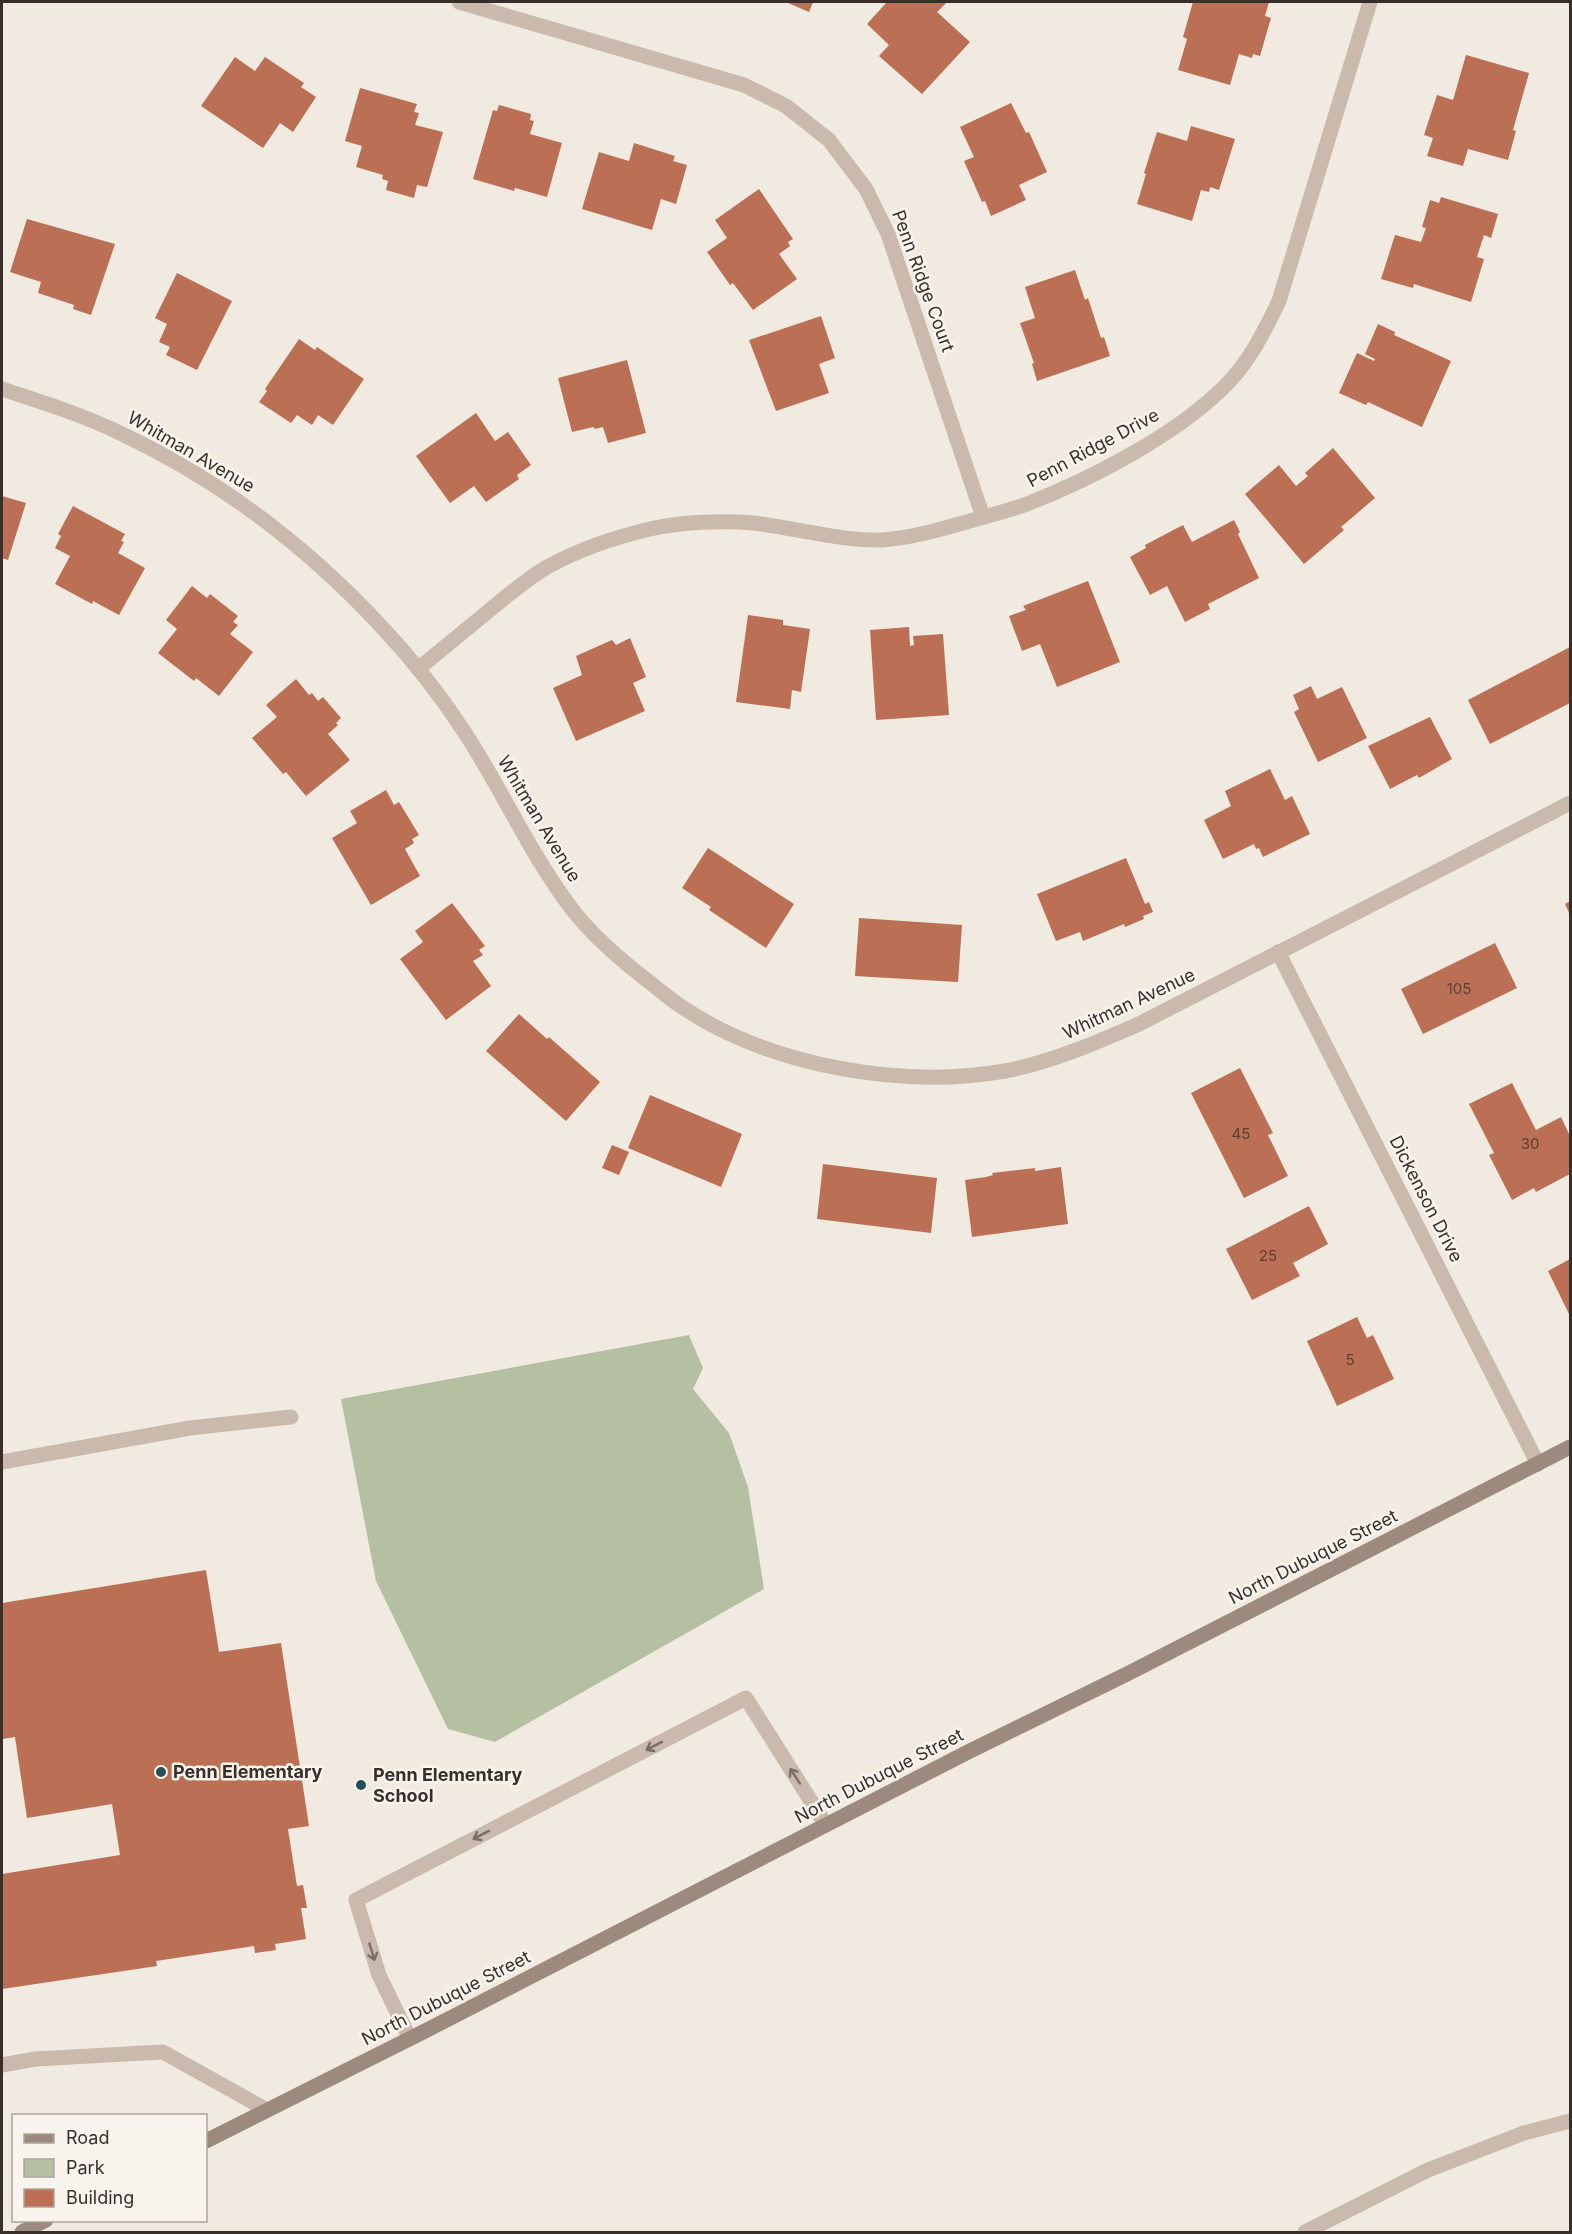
<svg xmlns="http://www.w3.org/2000/svg" width="1572" height="2234" font-family="Inter,sans-serif">
<style>
.green{fill:#b5bfa1}
.building{fill:#bb6f54}
.lines{fill:none;stroke-linecap:round;stroke-linejoin:round}
.service{stroke:#c9baad;stroke-width:15}
.minor{stroke:#c9baad;stroke-width:15}
.secondary{stroke:#9c8a7e;stroke-width:15}
.oneway{stroke:#796e66}
.poi-dot{fill:#245156;stroke:#f9f4ed;stroke-width:2}
.labels{text-anchor:middle;stroke-width:5;stroke-linejoin:round;paint-order:stroke}
.number-label{font-size:15px;fill:#593f35}
.street-label{font-size:18px;fill:#382f2b;stroke:#f9f4ed}
.poi-label{font-size:18px;font-weight:bold;fill:#382f2b;stroke:#f9f4ed;text-anchor:start}
</style>
<rect width="100%" height="100%" fill="#f1eae0"/>
<!-- green -->
<path class="green" d="M689,1335L703,1368L693,1389L729,1433L748,1487L764,1589L495,1742L448,1729L376,1581L341,1399Z"/>
<!-- building -->
<g class="building">
<path d="M786,2H813L809,12Z"/>
<path d="M887,2H947L937,12L970,42L922,94L879,56L889,45L867,24Z"/>
<path d="M1193,2H1269L1265,16L1271,18L1260,56L1253,54L1252,58L1239,54L1230,85L1178,70L1187,39L1183,37Z"/>
<path d="M1466,55L1529,73L1513,130L1516,131L1508,160L1468,149L1463,166L1427,156L1433,138L1424,135L1437,95L1453,100Z"/>
<path d="M235,57L255,71L265,57L304,83L301,87L316,97L293,132L280,123L263,148L201,106Z"/>
<path d="M360,88L417,104L414,112L419,113L415,125L443,132L427,187L417,185L414,198L386,190L388,181L382,179L383,175L356,167L362,146L345,141Z"/>
<path d="M1011,103L1026,133L1029,132L1047,172L1019,185L1026,200L991,216L985,201L982,202L964,161L974,157L960,127Z"/>
<path d="M499,105L531,114L530,120L534,121L530,134L562,143L547,197L515,188L514,191L473,179L493,110L497,111Z"/>
<path d="M1191,126L1235,139L1219,190L1210,187L1209,192L1201,190L1192,221L1137,204L1146,174L1144,173L1157,132L1187,141Z"/>
<path d="M634,143L675,156L673,161L687,165L676,204L661,199L652,230L582,209L599,152L629,161Z"/>
<path d="M759,189L793,239L788,242L790,246L779,254L797,279L753,310L733,283L730,285L707,252L727,238L715,220Z"/>
<path d="M1441,197L1498,214L1491,238L1484,235L1477,257L1484,259L1471,302L1414,284L1413,288L1381,279L1395,235L1421,242L1426,228L1422,227L1430,200L1439,203Z"/>
<path d="M27,219L115,244L91,315L73,309L74,305L38,293L41,282L10,272Z"/>
<path d="M1075,270L1085,300L1088,298L1101,338L1104,337L1110,356L1037,381L1032,364L1034,363L1020,323L1035,318L1025,287Z"/>
<path d="M177,273L232,301L197,370L166,355L170,347L159,342L167,324L155,318Z"/>
<path d="M821,316L835,358L819,364L829,393L776,411L749,340Z"/>
<path d="M1378,324L1395,332L1394,335L1451,361L1422,427L1368,402L1366,405L1339,393L1357,353L1374,361L1375,359L1365,354Z"/>
<path d="M299,339L315,350L317,347L364,379L333,425L318,415L312,425L297,415L291,423L259,402L267,391L265,389Z"/>
<path d="M627,360L646,433L608,443L603,427L595,429L593,427L572,432L558,378Z"/>
<path d="M476,413L495,441L508,432L531,465L517,475L519,479L486,502L474,486L450,503L416,456Z"/>
<path d="M1333,448L1375,498L1341,527L1344,530L1304,564L1245,494L1279,465L1296,486L1308,476L1305,473Z"/>
<path d="M2,496L26,503L8,560L2,558Z"/>
<path d="M73,506L125,534L121,541L124,542L118,553L145,568L119,615L93,601L92,604L55,584L70,556L55,548L61,536L58,534Z"/>
<path d="M1234,520L1240,532L1238,534L1259,578L1208,604L1210,609L1185,622L1167,586L1150,595L1130,557L1146,548L1145,545L1183,525L1192,542Z"/>
<path d="M1088,581L1120,662L1057,687L1040,644L1022,651L1009,616L1026,610L1023,606Z"/>
<path d="M192,586L207,598L210,594L238,616L233,622L238,625L230,634L253,652L219,696L196,678L194,681L158,653L177,629L166,620Z"/>
<path d="M748,615L783,620V625L810,629L801,692L792,690L790,709L736,702Z"/>
<path d="M909,627L910,646L914,645L913,636L943,634L949,715L876,720L870,630Z"/>
<path d="M630,638L646,677L633,683L645,711L576,741L553,688L582,675L576,656L612,640L616,645Z"/>
<path d="M1570,647V703L1490,744L1468,700Z"/>
<path d="M296,679L309,695L312,693L318,701L323,697L341,718L336,723L338,725L328,734L350,760L306,796L286,772L283,774L252,738L277,717L266,705Z"/>
<path d="M1311,686L1317,699L1342,687L1367,738L1318,762L1294,712L1299,709L1293,695Z"/>
<path d="M1430,717L1452,759L1419,778L1417,775L1390,789L1368,746Z"/>
<path d="M1270,769L1285,800L1292,796L1310,834L1263,857L1259,848L1256,849L1254,844L1223,859L1204,820L1231,806L1225,791Z"/>
<path d="M386,790L394,805L399,802L419,835L412,839L414,843L405,849L420,876L371,905L332,838L357,823L350,811Z"/>
<path d="M708,848L794,904L766,948L709,910L711,907L682,888Z"/>
<path d="M1126,858L1145,904L1149,902L1153,912L1143,916L1144,919L1125,927L1124,924L1083,941L1080,932L1056,941L1037,894Z"/>
<path d="M1570,901V915L1565,904Z"/>
<path d="M452,903L485,946L479,950L483,955L473,961L491,986L446,1020L400,959L423,942L415,931Z"/>
<path d="M859,918L962,925L958,982L855,976Z"/>
<path d="M1495,943L1517,988L1423,1034L1401,989Z"/>
<path d="M519,1014L547,1039L549,1037L600,1082L566,1121L486,1051Z"/>
<path d="M1240,1068L1273,1133L1268,1135L1288,1176L1244,1198L1191,1093Z"/>
<path d="M1512,1083L1536,1130L1561,1117L1570,1136V1174L1536,1192L1534,1188L1512,1200L1489,1155L1494,1153L1469,1104Z"/>
<path d="M650,1095L742,1134L721,1187L628,1148Z"/>
<path d="M612,1145L629,1152L619,1175L602,1168Z"/>
<path d="M823,1164L937,1178L931,1233L817,1219Z"/>
<path d="M1061,1167L1068,1224L972,1237L965,1180L986,1177L993,1175L992,1173L1035,1168V1171Z"/>
<path d="M1309,1206L1328,1244L1293,1263L1300,1276L1252,1300L1226,1249Z"/>
<path d="M1570,1259V1313L1569,1314L1548,1271Z"/>
<path d="M1357,1317L1367,1338L1373,1335L1394,1379L1337,1406L1307,1341Z"/>
<path d="M206,1570L219,1652L281,1643L309,1826L288,1829L297,1886L303,1885L307,1908H301L306,1939L275,1944L276,1950L255,1953L254,1946L156,1961L157,1966L2,1989V1874L120,1855L112,1804L27,1818L15,1737L2,1739V1603Z"/>
</g>
<g class="lines">
<!-- service -->
<g class="service">
<path d="M2,1462L190,1428L291,1417"/>
<path d="M410,2039L379,1975L356,1900L746,1698L826,1825"/>
<path d="M2,2065L35,2059L163,2052L267,2110"/>
</g>
<!-- minor -->
<g class="minor">
<path d="M459,2L744,85L786,106L829,140L866,189L888,234L983,517"/>
<path d="M2,389C42,402 83,415 122,434C219,480 306,546 379,624C411,658 442,697 467,736C505,795 532,858 575,913C596,939 622,961 648,981C659,990 670,999 682,1007C770,1066 901,1089 1005,1071C1052,1062 1095,1043 1139,1024L1570,803"/>
<path d="M418,669C442,649 467,629 491,609C509,594 527,579 547,567C578,550 616,537 650,529C681,522 722,520 754,523C796,528 839,541 882,540C912,538 941,529 970,521C989,515 1008,511 1027,504C1091,479 1174,436 1223,388C1249,363 1264,332 1279,301L1370,2"/>
<path d="M1278,952L1538,1464"/>
<path d="M1305,2232L1428,2170L1524,2133L1570,2121"/>
</g>
<!-- secondary -->
<g class="secondary">
<path d="M206,2141L431,2028L968,1752L1127,1674L1570,1447"/>
<path d="M22,2232L46,2220"/>
</g>
</g>
<!-- one-way arrows -->
<defs><path id="oneway-shaft" d="M-6 0H5M1.5-3L5.5 0L1.5 3" fill="none" stroke-width="1.6" stroke-linecap="round" stroke-linejoin="round" transform="scale(1.5)"/></defs>
<g class="oneway">
<use href="#oneway-shaft" transform="translate(654 1746) rotate(153)"/>
<use href="#oneway-shaft" transform="translate(795 1776) rotate(-123)"/>
<use href="#oneway-shaft" transform="translate(481 1835) rotate(153)"/>
<use href="#oneway-shaft" transform="translate(372 1952) rotate(73)"/>
</g>
<!-- markers -->
<g class="poi-dot">
<circle cx="161" cy="1772" r="6"/>
<circle cx="361" cy="1785" r="6"/>
</g>
<g class="labels">
<!-- number labels -->
<g class="number-label">
<text x="1459" y="994">105</text>
<text x="1241" y="1139">45</text>
<text x="1530" y="1149">30</text>
<text x="1268" y="1261">25</text>
<text x="1350" y="1365">5</text>
</g>
<!-- street labels -->
<g class="street-label">
<text transform="translate(923 281) rotate(70)" y="6">Penn Ridge Court</text>
<text transform="translate(1093 448) rotate(-28)" y="6">Penn Ridge Drive</text>
<text transform="translate(191 452) rotate(30)" y="6">Whitman Avenue</text>
<text transform="translate(539 819) rotate(59)" y="6">Whitman Avenue</text>
<text transform="translate(1129 1004) rotate(-25)" y="6">Whitman Avenue</text>
<text transform="translate(1426 1199) rotate(63)" y="6">Dickenson Drive</text>
<text transform="translate(1313 1557) rotate(-27)" y="6">North Dubuque Street</text>
<text transform="translate(879 1776) rotate(-27)" y="6">North Dubuque Street</text>
<text transform="translate(446 1998) rotate(-27)" y="6">North Dubuque Street</text>
</g>
<!-- poi labels -->
<g class="poi-label">
<text x="173" y="1778">Penn Elementary</text>
<text x="373" y="1781">Penn Elementary<tspan x="373" dy="21">School</tspan></text>
</g>
</g>
<!-- border -->
<rect width="1572" height="2234" fill="none" stroke="#382f2b" stroke-width="6"/>
<!-- legend -->
<rect x="12" y="2114" width="195" height="108" fill="#f9f4ed" stroke="#aca59f" stroke-width="1.5"/>
<rect x="24" y="2134" width="30" height="9" fill="#9c8a7e" stroke="#aca59f" stroke-width="1.5"/>
<text x="66" y="2144" font-size="18" fill="#382f2b">Road</text>
<rect x="24" y="2159" width="30" height="18" fill="#b5bfa1" stroke="#aca59f" stroke-width="1.5"/>
<text x="66" y="2174" font-size="18" fill="#382f2b">Park</text>
<rect x="24" y="2189" width="30" height="18" fill="#bb6f54" stroke="#aca59f" stroke-width="1.5"/>
<text x="66" y="2204" font-size="18" fill="#382f2b">Building</text>
</svg>
